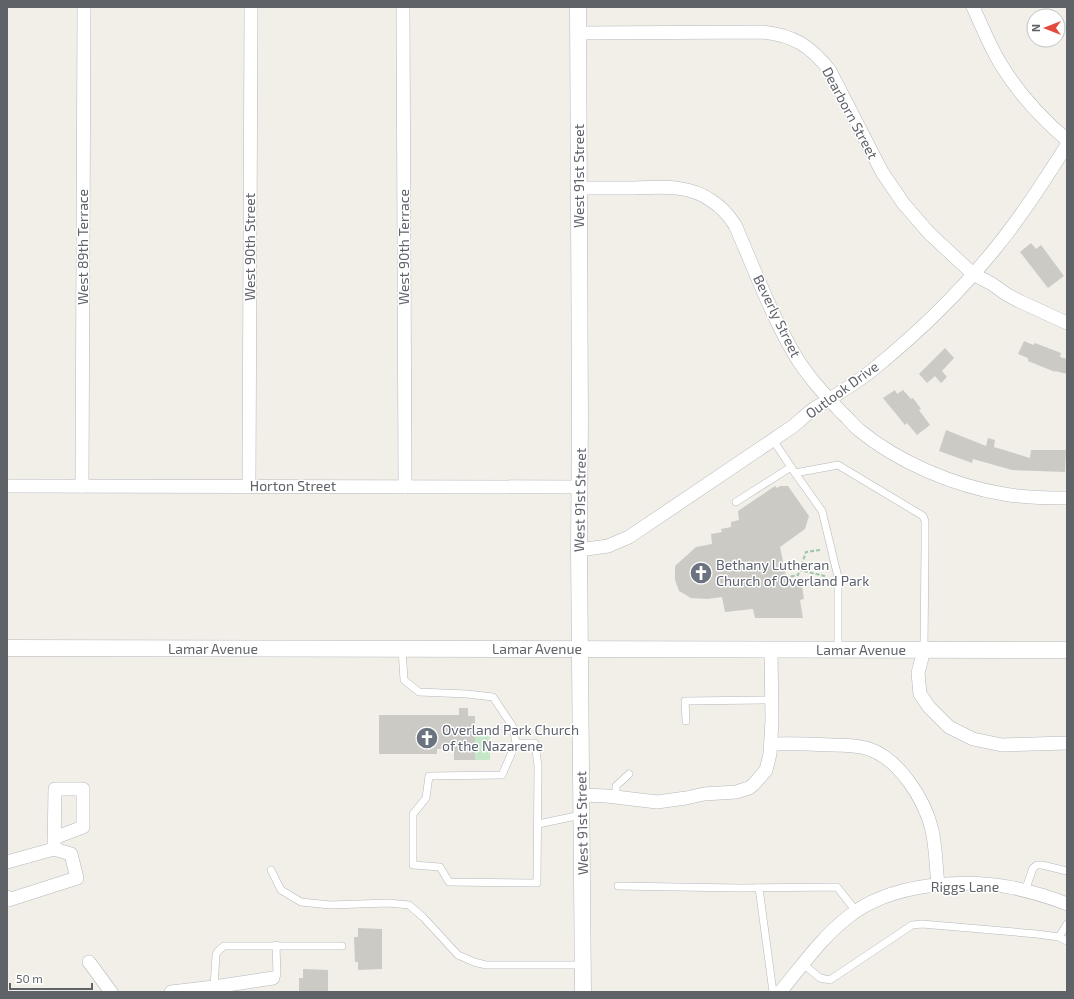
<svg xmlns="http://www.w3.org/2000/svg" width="1074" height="999" font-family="'Exo 2',sans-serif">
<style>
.green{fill:#c6e7c7}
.building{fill:#cccac5}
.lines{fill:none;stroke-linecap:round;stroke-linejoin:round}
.service-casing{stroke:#b5b8bc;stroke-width:8}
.minor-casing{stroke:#b5b8bc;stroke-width:14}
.tertiary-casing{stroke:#b5b8bc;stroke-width:17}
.path{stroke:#9ec5aa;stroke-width:2;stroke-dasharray:4 2;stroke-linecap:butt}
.service{stroke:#fff;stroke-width:7}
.minor{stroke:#fff;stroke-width:13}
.tertiary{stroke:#fff;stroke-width:16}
.labels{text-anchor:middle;stroke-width:3;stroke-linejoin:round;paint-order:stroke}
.street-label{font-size:14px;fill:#5f6368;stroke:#fff}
.worship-label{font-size:14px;fill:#5b616d;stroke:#fff;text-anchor:start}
</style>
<rect width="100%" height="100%" fill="#f1efe8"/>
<!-- green -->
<path class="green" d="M475,727H479L490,737V760H475Z"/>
<!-- building -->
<g class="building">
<path d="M1031,243L1036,249L1041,245L1064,276L1048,288L1020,252Z"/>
<path d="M1024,341L1033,345L1035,343L1061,353L1060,357L1067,359V374L1055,371V372L1028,361V358L1018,354Z"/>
<path d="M945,348L954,358L942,371L947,377L941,383L935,376L927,383L919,374Z"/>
<path d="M895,390L897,394L903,390L911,399L913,398L921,409L919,410L930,425L917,435L907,423L905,425L883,398Z"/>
<path d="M946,430L986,446L988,438L995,440L994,447L1030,458L1031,450H1066L1065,472L1012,470L973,459L972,463L939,451Z"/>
<path d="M775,486L777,488L780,486H788L809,516L805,529L780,547L787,581L801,579L804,599L800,600L803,618H755L753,609L725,612L722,597L707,599L691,598L679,591L675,580V566L696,547L712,544L711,534L722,532L721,529L731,527V522L739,520L738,511Z"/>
<path d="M459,708H468V716H475V760H454V749H437V754H379V715H459Z"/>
<path d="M358,928L382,929V969L358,970V962H355L354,937H358Z"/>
<path d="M303,969L328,970V992H299V978H303Z"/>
</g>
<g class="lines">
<!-- service casing -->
<g class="service-casing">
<g id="service">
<path d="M773,440L795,473L838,465L923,516L925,521V548L924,650"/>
<path d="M795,473L822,511L838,577V650"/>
<path d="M736,502L791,467"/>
<path d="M402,649L404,680L419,692L467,694L493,697L513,727L516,743H535L538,766L537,883L449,882L440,867L413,865V814L426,798L429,776L502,775L516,743"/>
<path d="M686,721L685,701L772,700"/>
<path d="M616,797V786L629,774"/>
<path d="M538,824L581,815"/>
<path d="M271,870L281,890L301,902L330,905L389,903L409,905L423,917L458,955L474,962L486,965H583"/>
<path d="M618,886L739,888L837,887L856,911"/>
<path d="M759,888L773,992"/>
<path d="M1025,891L1033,868L1037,865H1042L1067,871"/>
<path d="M1059,937L1067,924"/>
<path d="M803,964L820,978L830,980L912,925L922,924L1037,934L1059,937L1067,941"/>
<path d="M273,978L277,975L276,945"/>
<path d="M214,987L216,955L218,951L224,946H342"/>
</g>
</g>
<!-- minor casing -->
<g class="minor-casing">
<g id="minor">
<path d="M403,7L405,487"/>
<path d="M973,7C982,26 989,45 1000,63C1018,93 1040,117 1067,140"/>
<path d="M578,33L762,32C793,35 811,46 830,71L882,172L903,203L929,233L973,274L992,284L1006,294L1019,301L1067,323"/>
<path d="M579,188C597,188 614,188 632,188C659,187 689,184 712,201C722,207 729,216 735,225C754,268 772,317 796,357C809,378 825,395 842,413C848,418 853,425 859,430C898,462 954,486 1004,494C1025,498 1046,498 1067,498"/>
<path d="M7,486L580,487"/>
<path d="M82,486L84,7"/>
<path d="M249,486L251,7"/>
<path d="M579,550L608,546L629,537L792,427C800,421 807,413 815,408C836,395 857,383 876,367C919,332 959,293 994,250C1021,217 1044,181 1067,145"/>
<path d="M924,650L918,673L920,694L929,707L949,727L973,739L1002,745L1067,743"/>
<path d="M771,744C792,743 812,744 832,745C844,745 857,745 869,749C899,759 925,800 932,830C936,848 936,867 938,885"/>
<path d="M581,795L607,796L657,802L686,798L704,794L736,792L749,788L754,784L766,770L770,754L772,720L771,650"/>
<path d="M54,838L83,827V789H55L54,849"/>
<path d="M7,862L54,849"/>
<path d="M7,897L8,900L77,878L71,854L54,849"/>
<path d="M89,962L111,992"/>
<path d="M171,992L214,987L273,978"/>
<path d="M780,992C802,966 821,938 848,917C890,883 963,878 1014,888C1032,892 1050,897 1067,904"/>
</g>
</g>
<!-- tertiary casing -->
<g class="tertiary-casing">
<g id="tertiary">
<path d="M578,7L580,419L579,550L583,992"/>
<path d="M7,648L1067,650"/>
</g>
</g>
<!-- path -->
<path class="path" d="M820,550L806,552L798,575L778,579L777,569C792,566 809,573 825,576"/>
<!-- service -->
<use href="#service" class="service"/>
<!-- minor -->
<use href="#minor" class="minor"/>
<!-- tertiary -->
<use href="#tertiary" class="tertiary"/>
</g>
<!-- icons -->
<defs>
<g id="church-disc" transform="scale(1.15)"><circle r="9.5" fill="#6b7280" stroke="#fff"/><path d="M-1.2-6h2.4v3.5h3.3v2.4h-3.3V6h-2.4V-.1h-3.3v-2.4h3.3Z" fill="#fff"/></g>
</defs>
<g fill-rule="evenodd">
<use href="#church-disc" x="701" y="573"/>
<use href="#church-disc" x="427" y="738"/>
</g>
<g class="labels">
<!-- street labels -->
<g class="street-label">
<text transform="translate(850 113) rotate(62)" y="5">Dearborn Street</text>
<text transform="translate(579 176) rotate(-90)" y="5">West 91st Street</text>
<text transform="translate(83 247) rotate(-90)" y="5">West 89th Terrace</text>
<text transform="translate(250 247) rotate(-90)" y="5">West 90th Street</text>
<text transform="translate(404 247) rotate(-90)" y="5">West 90th Terrace</text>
<text transform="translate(777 316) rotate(64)" y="5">Beverly Street</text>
<text transform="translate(842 390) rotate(-36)" y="5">Outlook Drive</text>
<text x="293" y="491">Horton Street</text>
<text transform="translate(580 500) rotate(-89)" y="5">West 91st Street</text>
<text x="213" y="654">Lamar Avenue</text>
<text x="537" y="654">Lamar Avenue</text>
<text x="861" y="655">Lamar Avenue</text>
<text transform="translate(582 823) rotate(-91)" y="5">West 91st Street</text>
<text x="965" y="892">Riggs Lane</text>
</g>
<!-- worship labels -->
<g class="worship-label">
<text x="716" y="570">Bethany Lutheran<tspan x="716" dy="16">Church of Overland Park</tspan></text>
<text x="442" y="735">Overland Park Church<tspan x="442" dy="16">of the Nazarene</tspan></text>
</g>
</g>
<!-- border -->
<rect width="1074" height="999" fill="none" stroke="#5f6368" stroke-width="16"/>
<!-- north arrow -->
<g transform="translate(1046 28) rotate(270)"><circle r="19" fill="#ffffff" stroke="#bfc1c3"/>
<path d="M0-3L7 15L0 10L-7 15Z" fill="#e34b3c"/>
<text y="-6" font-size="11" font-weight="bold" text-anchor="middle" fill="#5f6368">N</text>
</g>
<!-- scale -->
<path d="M10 983v6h82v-6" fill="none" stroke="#5f6368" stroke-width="2"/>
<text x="16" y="983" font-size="12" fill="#5f6368" stroke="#ffffff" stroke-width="3" paint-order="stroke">50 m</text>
</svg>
